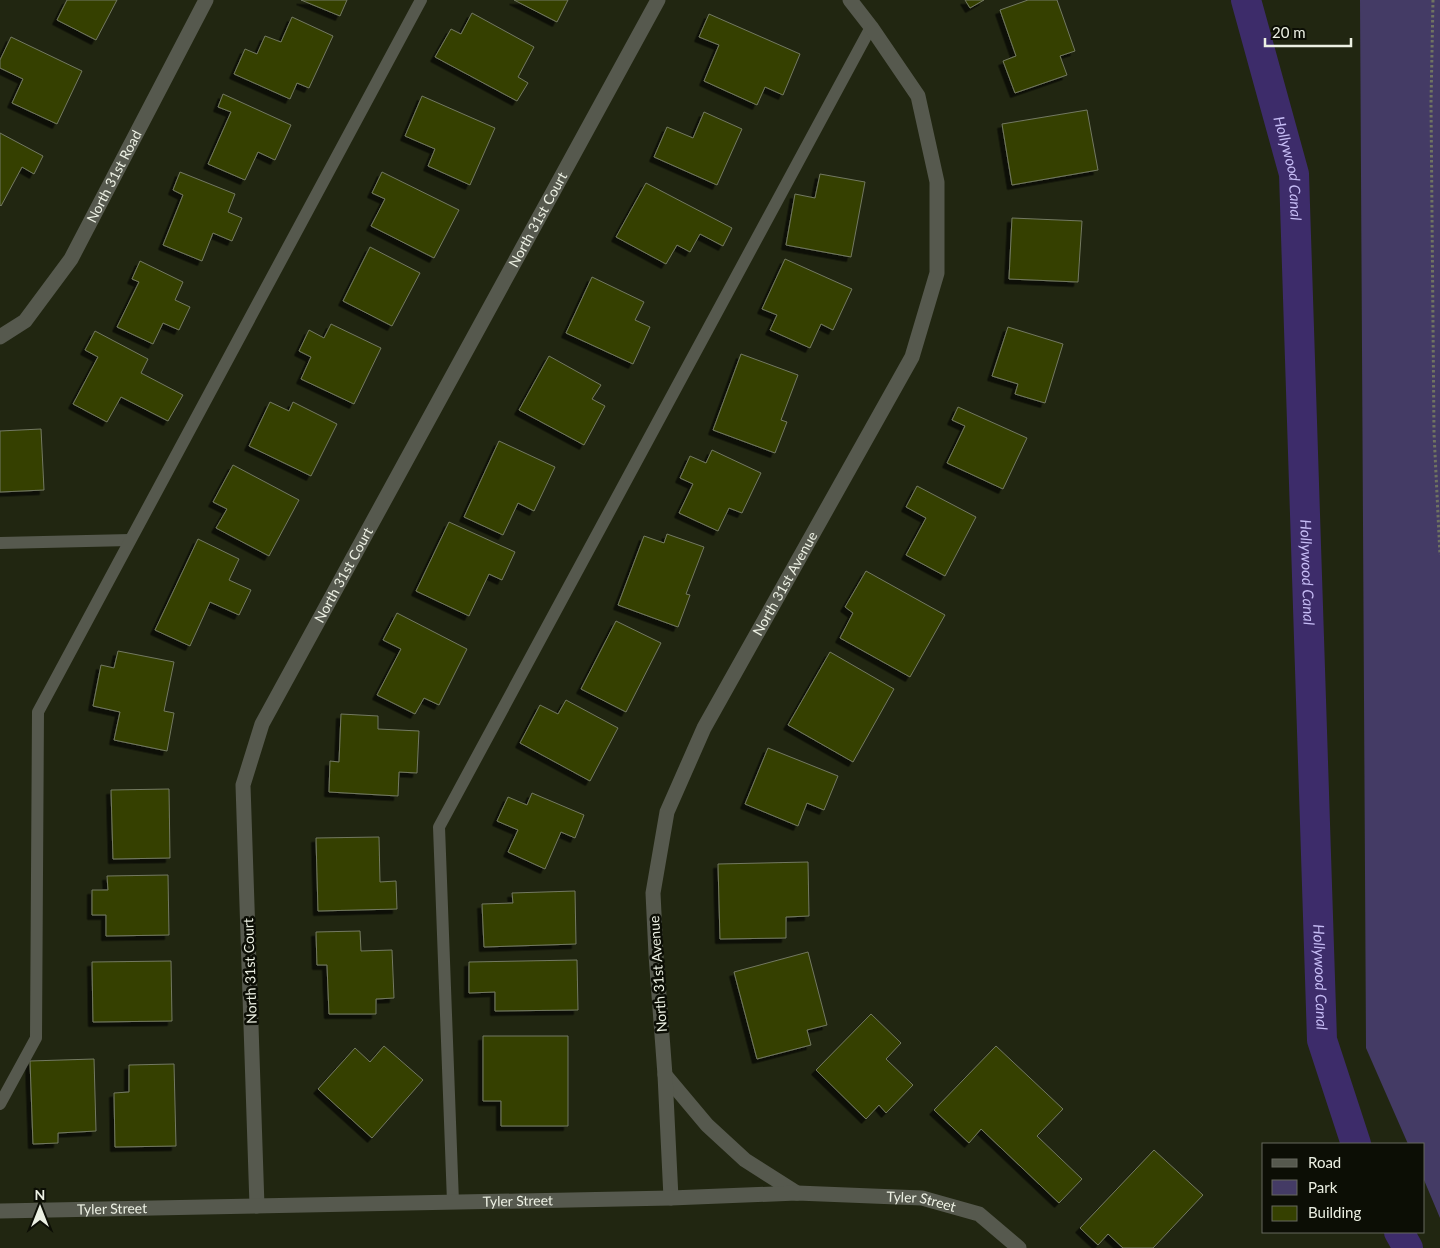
<svg xmlns="http://www.w3.org/2000/svg" width="1440" height="1248" font-family="Lato,sans-serif">
<style>
.green{fill:#443b65}
.lines{fill:none;stroke-linecap:round;stroke-linejoin:round}
.canal{stroke:#3d2c6a;stroke-width:30}
.building{fill:#354000;stroke:#737961;filter:url(#shadow)}
.path{stroke:#6f7362;stroke-width:3;stroke-dasharray:2.5 2.5;stroke-linecap:butt}
.lane{stroke:#56594e;stroke-width:12}
.street{stroke:#56594e;stroke-width:15}
.labels{text-anchor:middle;stroke-width:5;stroke-linejoin:round;paint-order:stroke}
.street-label{font-size:14px;fill:#ecf0e3;stroke:#0c0e05}
.water-label{font-size:15px;font-style:italic;fill:#c6bcf5;stroke:#0c0e05}
</style>
<defs>
<filter id="shadow"><feDropShadow dx="-4.5" dy="4.5" stdDeviation="0" flood-color="#0009"/></filter>
</defs>
<rect width="100%" height="100%" fill="#212611"/>
<!-- green -->
<path class="green" d="M1360,0H1440V1218L1424,1180V1144H1408L1366,1048Z"/>
<g class="lines">
<!-- canal -->
<g class="canal">
<path id="s1" d="M1246,0L1294,174L1322,1040L1356,1144"/>
<path d="M1399,1232L1408,1248"/>
</g>
</g>
<!-- building -->
<g class="building">
<path d="M67,0H117L96,40L57,20Z"/>
<path d="M301,0H347L340,16Z"/>
<path d="M514,0H568L557,22Z"/>
<path d="M965,0H984L970,8Z"/>
<path d="M1028,0H1057L1075,51L1060,56L1067,75L1015,93L1003,61L1016,56L1000,10Z"/>
<path d="M472,13L534,47L518,77L528,83L517,101L435,57L451,29L461,34Z"/>
<path d="M709,14L800,54L783,95L765,87L757,105L704,81L719,45L699,37Z"/>
<path d="M292,17L333,36L309,88L297,83L290,99L234,74L245,49L257,54L265,36L281,42Z"/>
<path d="M11,37L82,71L57,124L12,103L23,79L0,68V60Z"/>
<path d="M223,94L291,125L275,160L258,152L245,180L208,164L231,112L218,107Z"/>
<path d="M422,96L495,128L470,185L428,166L435,149L405,136Z"/>
<path d="M1087,110L1098,170L1012,185L1002,124Z"/>
<path d="M704,112L742,129L717,185L654,157L667,127L693,138Z"/>
<path d="M0,133L43,156L34,174L22,167L1,206L0,205Z"/>
<path d="M180,172L235,194L228,212L242,218L232,241L213,233L202,261L163,245L183,195L173,190Z"/>
<path d="M382,172L459,210L434,258L371,226L385,199L372,193Z"/>
<path d="M820,174L865,182L851,257L786,245L795,194L815,198Z"/>
<path d="M646,183L732,228L723,246L700,234L690,252L677,245L666,264L616,237Z"/>
<path d="M1012,218L1082,221L1078,282L1009,279Z"/>
<path d="M370,247L420,273L392,326L343,301Z"/>
<path d="M785,259L852,289L833,330L821,324L810,348L770,330L777,315L762,309Z"/>
<path d="M140,261L183,282L175,300L190,307L179,330L163,323L153,344L117,327L139,282L132,279Z"/>
<path d="M592,277L644,302L635,320L650,327L633,364L566,333Z"/>
<path d="M331,324L381,348L354,404L301,379L311,357L299,351L309,330L324,338Z"/>
<path d="M1008,327L1063,344L1045,403L1015,394L1018,384L992,376Z"/>
<path d="M95,331L148,359L141,373L183,395L168,421L121,397L107,422L73,404L98,357L85,350Z"/>
<path d="M741,354L798,375L781,420L787,422L775,453L713,430Z"/>
<path d="M549,356L601,385L592,399L605,406L584,445L519,410Z"/>
<path d="M270,402L289,411L293,402L337,424L311,476L249,446Z"/>
<path d="M958,407L1027,438L1003,489L947,463L965,426L952,420Z"/>
<path d="M41,429L44,490L0,492V431Z"/>
<path d="M499,441L555,467L534,511L518,503L503,535L464,517Z"/>
<path d="M712,450L761,473L742,513L729,508L718,531L679,513L693,484L680,478L690,456L706,463Z"/>
<path d="M233,465L299,500L269,556L216,528L227,509L213,502Z"/>
<path d="M917,486L976,517L945,576L906,555L926,518L906,507Z"/>
<path d="M449,522L515,552L502,580L489,574L469,616L416,591Z"/>
<path d="M667,534L704,547L686,594L690,595L678,627L618,605L644,536L664,543Z"/>
<path d="M198,539L239,559L229,580L251,590L239,615L210,602L190,646L155,630Z"/>
<path d="M866,571L945,615L910,677L840,638L853,613L845,607Z"/>
<path d="M397,613L467,649L439,705L424,698L415,714L377,695L401,649L383,640Z"/>
<path d="M616,621L661,643L626,712L581,689Z"/>
<path d="M118,651L174,662L164,711L174,713L167,751L114,740L120,712L93,706L101,665L114,668Z"/>
<path d="M830,652L894,689L853,762L788,725Z"/>
<path d="M566,700L618,728L590,781L520,743L540,705L558,714Z"/>
<path d="M341,714L378,716V729L419,731L417,773L399,772L398,796L329,792L330,761L339,762Z"/>
<path d="M768,748L838,776L824,810L807,803L798,826L745,804Z"/>
<path d="M169,789L170,858L113,859L111,790Z"/>
<path d="M532,793L584,815L575,838L561,832L545,869L508,852L518,830L497,821L508,797L527,805Z"/>
<path d="M379,837L380,882L396,881L397,909L318,911L316,838Z"/>
<path d="M808,862L809,916L786,917V938L720,939L718,864Z"/>
<path d="M168,875L169,935L106,936V915H92V890H108L107,876Z"/>
<path d="M575,891L576,944L484,947L482,904L513,903L512,893Z"/>
<path d="M360,931L361,951L392,950L394,998L376,999V1014H329L327,965H317L316,932Z"/>
<path d="M808,952L827,1025L807,1030L811,1045L757,1059L734,972Z"/>
<path d="M577,960L578,1010L495,1011V992L469,993V962Z"/>
<path d="M171,961L172,1021L93,1022L92,962Z"/>
<path d="M871,1014L901,1043L886,1059L913,1085L886,1113L879,1105L866,1119L816,1070Z"/>
<path d="M483,1036H568V1126H501V1101H483Z"/>
<path d="M384,1046L423,1080L372,1138L318,1089L355,1048L370,1062Z"/>
<path d="M996,1046L1063,1109L1037,1136L1082,1179L1059,1203L981,1129L969,1143L934,1110Z"/>
<path d="M94,1059L96,1131L58,1133V1143L33,1144L30,1061Z"/>
<path d="M174,1064L176,1146L115,1147L114,1093L129,1092V1065Z"/>
<path d="M1154,1150L1203,1195L1153,1248H1123L1108,1234L1098,1245L1080,1228Z"/>
</g>
<g class="lines">
<!-- path -->
<path class="path" d="M1433,0L1431,103L1434,433L1440,555"/>
<!-- lane -->
<g class="lane">
<path d="M0,543L130,540"/>
<path d="M0,1104L36,1038L38,712L421,0"/>
<path d="M453,1202L439,827L871,27"/>
</g>
<!-- street -->
<g class="street">
<path id="s2" d="M0,337L25,321L71,259L206,0"/>
<path d="M665,1075L707,1125L745,1160L797,1193"/>
<path id="s3" d="M671,1198L665,1075L656,955L653,893L667,812L704,728L912,357L937,273V182L918,96L871,27L850,0"/>
<path id="s4" d="M257,1206L243,785L262,724L658,0"/>
<path id="s5" d="M0,1211L671,1198L797,1193L922,1198L979,1214L1019,1248"/>
</g>
</g>
<g class="labels">
<!-- street labels -->
<g class="street-label">
<text dy="5" stroke="none"><textPath href="#s2" startOffset="200">North 31st Road</textPath></text>
<text dy="5" stroke="none"><textPath href="#s4" startOffset="1060">North 31st Court</textPath></text>
<text dy="5" stroke="none"><textPath href="#s4" startOffset="655">North 31st Court</textPath></text>
<text dy="5" stroke="none"><textPath href="#s3" startOffset="645">North 31st Avenue</textPath></text>
<text transform="translate(250 971) rotate(-92)" y="5">North 31st Court</text>
<text transform="translate(658 974) rotate(-94)" y="5">North 31st Avenue</text>
<text dy="5" stroke="none"><textPath href="#s5" startOffset="518">Tyler Street</textPath></text>
<text dy="5" stroke="none"><textPath href="#s5" startOffset="922">Tyler Street</textPath></text>
<text dy="5" stroke="none"><textPath href="#s5" startOffset="112">Tyler Street</textPath></text>
</g>
<!-- water labels -->
<g class="water-label">
<text dy="5" stroke="none"><textPath href="#s1" startOffset="174">Hollywood Canal</textPath></text>
<text dy="5" stroke="none"><textPath href="#s1" startOffset="579">Hollywood Canal</textPath></text>
<text dy="5" stroke="none"><textPath href="#s1" startOffset="984">Hollywood Canal</textPath></text>
</g>
</g>
<!-- legend -->
<rect x="1262" y="1143" width="162" height="90" fill="#0c0e05" stroke="#66685e"/>
<rect x="1272" y="1159" width="25" height="8" fill="#56594e" stroke="#66685e"/>
<text x="1308" y="1168" font-size="15" fill="#ecf0e3">Road</text>
<rect x="1272" y="1180" width="25" height="15" fill="#443b65" stroke="#66685e"/>
<text x="1308" y="1193" font-size="15" fill="#ecf0e3">Park</text>
<rect x="1272" y="1206" width="25" height="15" fill="#354000" stroke="#66685e"/>
<text x="1308" y="1218" font-size="15" fill="#ecf0e3">Building</text>
<!-- north arrow -->
<g transform="translate(40 1208)" stroke="#0c0e05" stroke-width="4" paint-order="stroke">
<path d="M0-4L9 19L0 12L-9 19Z" fill="#ecf0e3"/>
<text y="-8" font-size="14" font-weight="bold" text-anchor="middle" fill="#ecf0e3">N</text>
</g>
<!-- scale -->
<path d="M1265 38v8h86v-8" fill="none" stroke="#ecf0e3" stroke-width="2.5"/>
<text x="1272" y="38" font-size="15" fill="#ecf0e3" stroke="#0c0e05" stroke-width="4" paint-order="stroke">20 m</text>
</svg>
